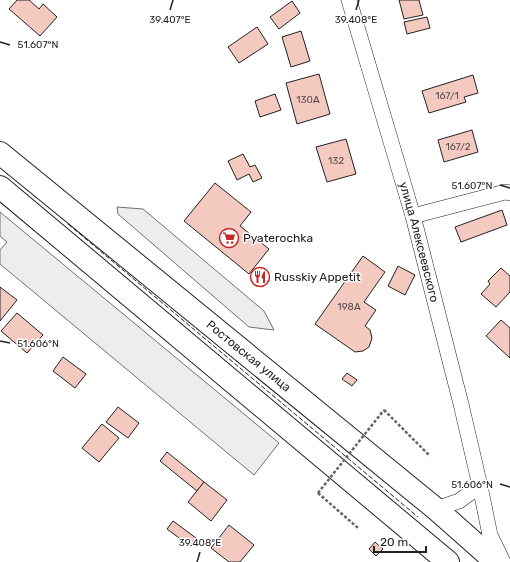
<svg xmlns="http://www.w3.org/2000/svg" width="510" height="562" font-family="Rubik,sans-serif">
<style>
.parking{fill:#ededed;stroke:#6f6f6f}
.building{fill:#f3c9c0;stroke:#222}
.lines{fill:none;stroke-linecap:round;stroke-linejoin:round}
.street-casing{stroke:#222;stroke-width:16}
.highway-casing{stroke:#222;stroke-width:24}
.path{stroke:#646464;stroke-width:2.5;stroke-dasharray:3 2;stroke-linecap:butt}
.street{stroke:#fff;stroke-width:15}
.highway{stroke:#fff;stroke-width:22}
.path-bridge{stroke:#646464;stroke-width:2.5;stroke-dasharray:3 2;stroke-linecap:butt}
.fence{stroke:#222;stroke-width:1;stroke-dasharray:5 2;stroke-linecap:butt}
.ticks{fill:none;stroke:#222;stroke-width:1.5}
.labels{text-anchor:middle;stroke-width:3;stroke-linejoin:round;paint-order:stroke}
.number-label{font-size:10px;fill:#564c4a}
.poi-label{font-size:12px;fill:#222;stroke:#fff;text-anchor:start}
.street-label{font-size:12px;fill:#222;stroke:#fff}
.ticks-label{font-size:10px;text-anchor:middle;fill:#222;stroke:#fff;stroke-width:3;stroke-linejoin:round;paint-order:stroke}
</style>
<rect width="100%" height="100%" fill="#fff"/>
<!-- parking -->
<g class="parking">
<path d="M117,207L143,209L264,311L274,330L249,327L118,214Z"/>
<path d="M0,212L279,443L254,475L0,264V250L7,242L0,236Z"/>
</g>
<!-- building -->
<g class="building">
<path d="M17,0H29L39,9L43,4L57,17L40,36L9,9Z"/>
<path d="M399,0H419L423,15L404,19Z"/>
<path d="M292,1L300,13L279,29L270,17Z"/>
<path d="M427,17L430,28L407,34L404,22Z"/>
<path d="M257,27L268,44L239,63L228,47Z"/>
<path d="M301,31L310,61L291,67L282,37Z"/>
<path d="M319,74L330,114L297,124L286,83Z"/>
<path d="M473,75L478,93L464,97L466,102L429,113L422,91Z"/>
<path d="M275,94L281,110L260,117L255,101Z"/>
<path d="M472,130L478,152L444,162L438,140Z"/>
<path d="M346,139L356,174L327,182L316,147Z"/>
<path d="M243,154L250,167L255,165L262,178L253,182L249,174L237,180L228,161Z"/>
<path d="M215,183L251,212L240,226L269,249L249,274L184,221Z"/>
<path d="M502,210L507,225L461,242L455,227Z"/>
<path d="M363,256L385,272L364,302L376,310L365,326L370,330L372,338L369,347L363,351L355,352L315,324Z"/>
<path d="M398,266L415,275L405,295L388,286Z"/>
<path d="M501,268L510,276V292L496,307L481,294L490,284L488,281Z"/>
<path d="M0,287L17,300L0,321Z"/>
<path d="M17,313L43,335L27,353L1,331Z"/>
<path d="M501,320L510,328V358L486,336Z"/>
<path d="M63,357L86,374L75,388L53,371Z"/>
<path d="M347,373L357,380L352,386L342,379Z"/>
<path d="M118,407L139,423L128,438L106,422Z"/>
<path d="M102,424L119,438L99,462L82,448Z"/>
<path d="M167,452L204,482L197,491L160,461Z"/>
<path d="M204,482L227,500L211,521L188,502Z"/>
<path d="M173,521L196,538L190,546L167,529Z"/>
<path d="M229,525L254,545L240,562H229L211,548Z"/>
<path d="M375,542L383,549L376,556L369,549Z"/>
</g>
<g class="lines">
<!-- street casing -->
<g class="street-casing">
<g id="street">
<path id="s1" d="M349,0L413,216L461,404L480,486"/>
<path d="M413,216L505,192L510,193"/>
<path d="M436,509L459,501L480,486L490,535L503,562"/>
</g>
</g>
<!-- highway casing -->
<g class="highway-casing">
<g id="highway">
<path id="s2" d="M0,153L436,509L496,562"/>
<path d="M0,187L448,562"/>
</g>
</g>
<!-- path -->
<g class="path">
<path d="M384,410L430,456"/>
<path d="M318,493L358,528"/>
</g>
<!-- street -->
<use href="#street" class="street"/>
<!-- highway -->
<use href="#highway" class="highway"/>
<!-- path-bridge -->
<path class="path-bridge" d="M318,493L384,410"/>
<!-- fence -->
<path class="fence" d="M68,224L418,517"/>
</g>
<!-- ticks -->
<path class="ticks" d="M170,10L173,0M356,10L359,0M0,42L10,45M500,185L510,188M0,341L10,343M500,484L510,487M197,562L200,552"/>
<!-- icons -->
<defs>
<g id="supermarket-ring" transform="scale(1)"><circle r="9.5" fill="#fff" stroke="#c62828" stroke-width="1.5"/><path d="M-6-5.5h2.5l.6 2H6L4.5 2H-2.5L-4.4-4H-6ZM-1.5 3.2a1.3 1.3 0 1 0 .1 0ZM3 3.2a1.3 1.3 0 1 0 .1 0Z" fill="#c62828"/></g>
<g id="restaurant-ring" transform="scale(1)"><circle r="9.5" fill="#fff" stroke="#c62828" stroke-width="1.5"/><path d="M-5-6h1v4h1v-4h1v4h1v-4h1v5L-1.5 .5V6h-2V.5L-5-1ZM5-6V6H3V1.5H1.5Q1.5-4 5-6Z" fill="#c62828"/></g>
</defs>
<g fill-rule="evenodd">
<use href="#supermarket-ring" x="229" y="238"/>
<use href="#restaurant-ring" x="260" y="277"/>
</g>
<g class="labels">
<!-- number labels -->
<g class="number-label">
<text x="447" y="99">167/1</text>
<text x="308" y="103">130А</text>
<text x="458" y="150">167/2</text>
<text x="336" y="164">132</text>
<text x="349" y="310">198А</text>
</g>
<!-- poi labels -->
<g class="poi-label">
<text x="243" y="242">Pyaterochka</text>
<text x="274" y="281">Russkiy Appetit</text>
</g>
<!-- street labels -->
<g class="street-label">
<text dy="4" stroke="none"><textPath href="#s1" startOffset="252">улица Алексеевского</textPath></text>
<text dy="4" stroke="none"><textPath href="#s2" startOffset="321">Ростовская улица</textPath></text>
</g>
</g>
<g class="ticks-label">
<text x="170" y="23">39.407°E</text>
<text x="356" y="23">39.408°E</text>
<text x="38" y="48">51.607°N</text>
<text x="472" y="189">51.607°N</text>
<text x="38" y="347">51.606°N</text>
<text x="472" y="488">51.606°N</text>
<text x="200" y="546">39.408°E</text>
</g>
<!-- scale -->
<path d="M374 546v6h52v-6" fill="none" stroke="#222222" stroke-width="2"/>
<text x="380" y="546" font-size="12" fill="#222222" stroke="#ffffff" stroke-width="3" paint-order="stroke">20 m</text>
</svg>
